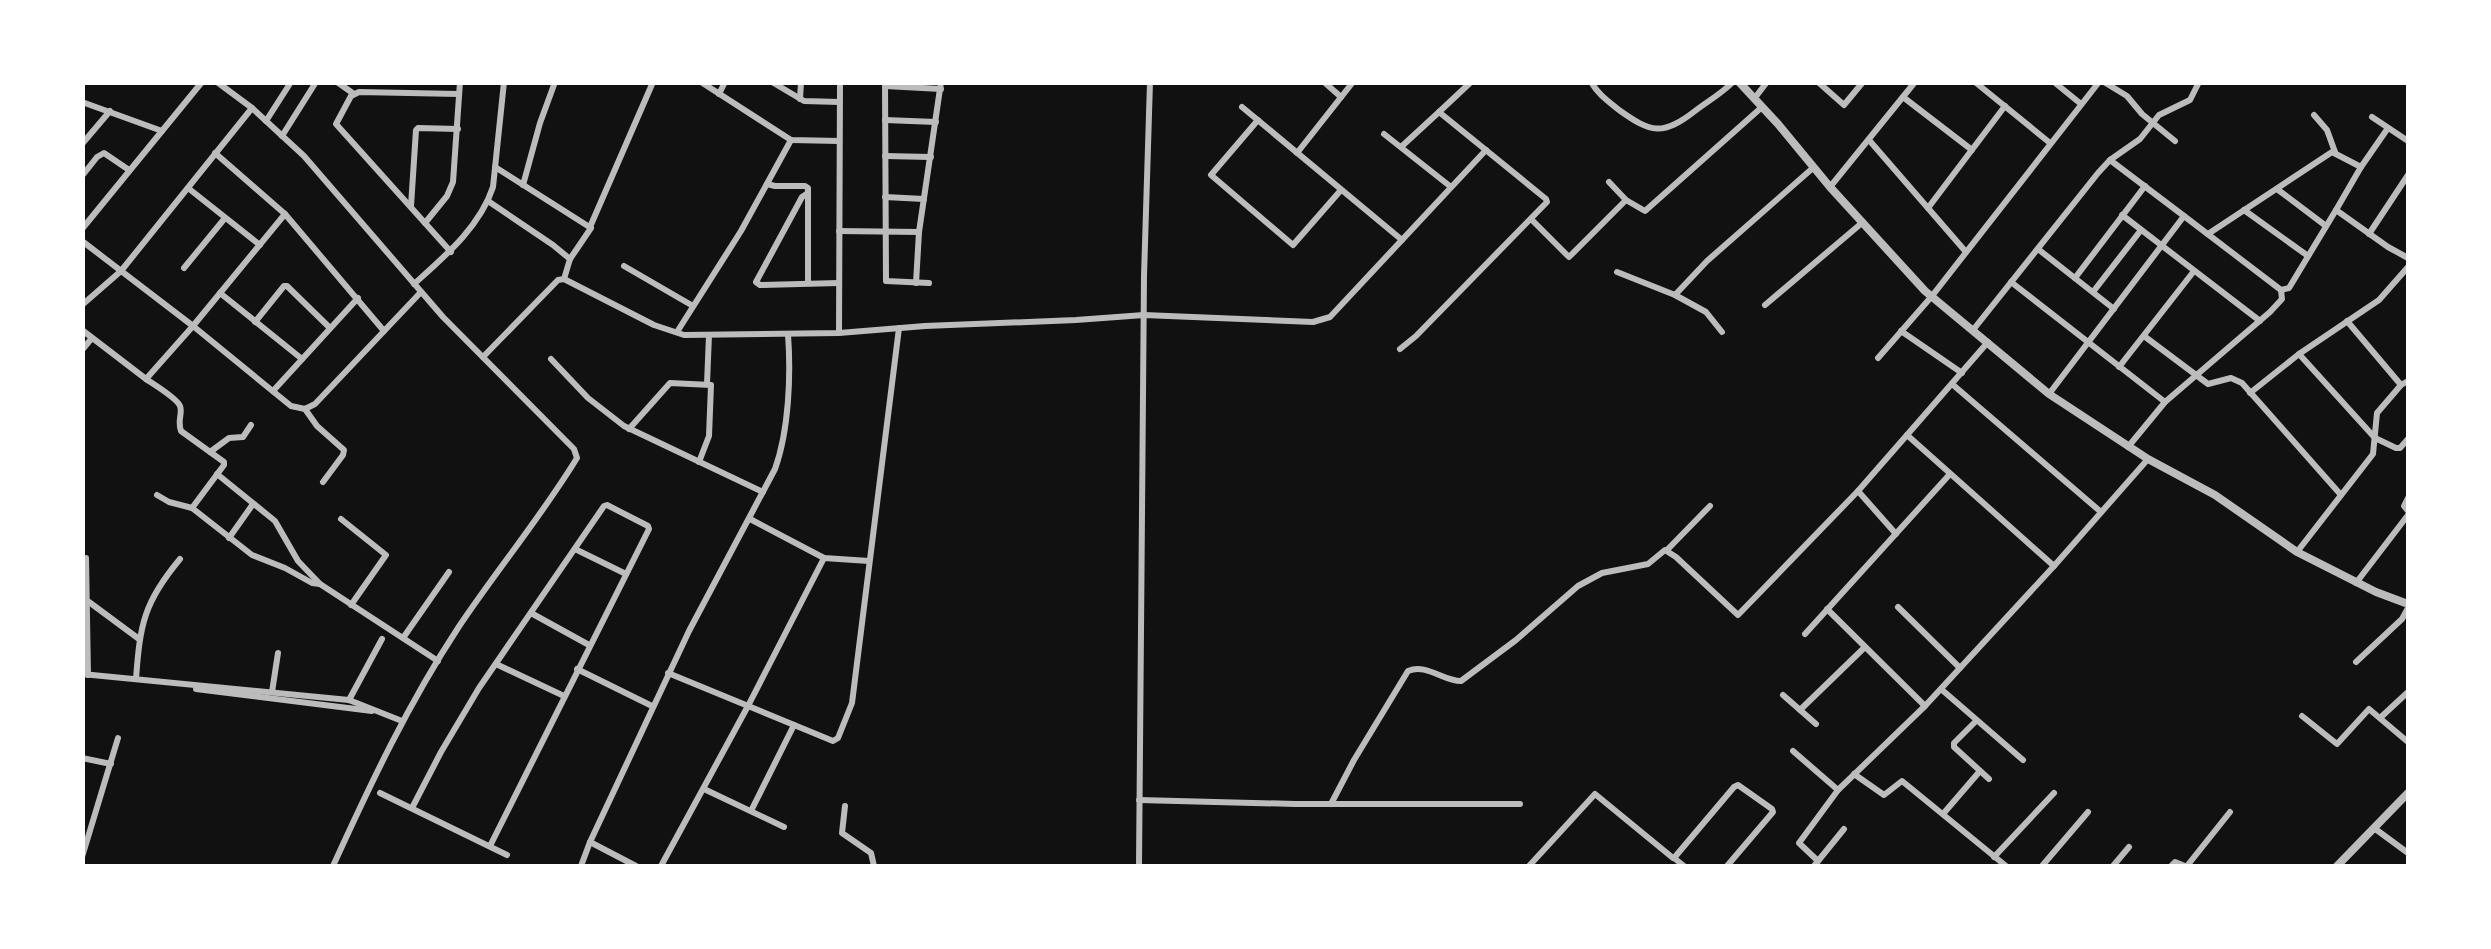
<svg xmlns="http://www.w3.org/2000/svg" width="2491" height="949" font-family="'Archivo Narrow',sans-serif">
<style>
.lines{fill:none;stroke-linecap:round;stroke-linejoin:round}
.minor{stroke:#bcbcbc;stroke-width:6}
.tertiary{stroke:#bcbcbc;stroke-width:8}
</style>
<rect width="100%" height="100%" fill="#111"/>
<g class="lines">
<!-- minor -->
<g class="minor">
<path d="M217,82L252,108L304,156L443,317L574,449L577,458C541,517 496,571 458,628C408,704 370,785 333,866"/>
<path d="M337,82L354,94"/>
<path d="M701,82L791,140L839,141"/>
<path d="M772,82L804,101L839,102"/>
<path d="M885,82L886,281L929,283"/>
<path d="M1324,82L1341,97"/>
<path d="M1591,82C1598,94 1608,101 1619,110C1651,133 1663,136 1695,111C1708,101 1721,94 1733,82"/>
<path d="M1818,82L1844,105L1863,82"/>
<path d="M1975,82L2050,143"/>
<path d="M2054,82L2081,104"/>
<path d="M2104,82L2127,96L2142,114L2175,141"/>
<path d="M885,86L941,89"/>
<path d="M719,94L725,82"/>
<path d="M1903,97L1972,150"/>
<path d="M800,99L801,82"/>
<path d="M1754,99L1767,82"/>
<path d="M82,102L162,131"/>
<path d="M1242,107L1402,240"/>
<path d="M2314,115L2327,130L2335,152"/>
<path d="M2372,117L2408,141"/>
<path d="M885,120L936,122"/>
<path d="M1258,120L1211,175L1293,245L1341,190"/>
<path d="M266,121L291,82"/>
<path d="M1384,134L1451,187"/>
<path d="M282,136L316,82"/>
<path d="M1869,140L1966,252"/>
<path d="M82,144L110,111"/>
<path d="M1401,147L1439,112"/>
<path d="M215,153L285,214L384,331"/>
<path d="M1297,153L1353,82"/>
<path d="M885,156L931,157"/>
<path d="M2110,160L2184,216"/>
<path d="M2361,167L2388,128"/>
<path d="M82,176L97,157L104,153L129,170"/>
<path d="M1609,182L1626,200"/>
<path d="M767,184L775,186H805L808,188V283"/>
<path d="M523,185L540,123L555,82"/>
<path d="M1830,187L1915,82"/>
<path d="M188,188L260,245"/>
<path d="M2277,189L2326,226"/>
<path d="M808,193L802,197L756,282L760,285L839,283"/>
<path d="M885,197L924,199"/>
<path d="M488,201L553,245L570,259"/>
<path d="M411,206L416,130L418,128L458,129"/>
<path d="M1928,208L2005,106"/>
<path d="M2244,210L2308,256"/>
<path d="M2122,215L2260,321"/>
<path d="M1531,219L1569,257L1626,200L1645,211L1762,107"/>
<path d="M425,223L447,196L453,182L460,82"/>
<path d="M590,227L653,82"/>
<path d="M82,229L202,82"/>
<path d="M839,231L919,232L916,283"/>
<path d="M919,232L941,82"/>
<path d="M2208,234L2332,152L2361,167L2336,210"/>
<path d="M2369,234L2408,175"/>
<path d="M82,241L193,326L285,214"/>
<path d="M2038,249L2114,309"/>
<path d="M451,252L336,124L351,96L359,92L459,94"/>
<path d="M624,266L693,306"/>
<path d="M184,268L225,218"/>
<path d="M1617,272L1675,295L1707,261L1814,167"/>
<path d="M2075,278L2145,186"/>
<path d="M564,279L654,325L684,335L839,333L925,326L1076,320L1144,315L1313,322L1330,317L1486,150"/>
<path d="M2011,282L2165,402"/>
<path d="M414,284C444,257 480,227 493,187L504,82"/>
<path d="M2093,292L2141,230"/>
<path d="M220,293L302,359"/>
<path d="M1675,295L1706,312L1722,332"/>
<path d="M82,305L121,271L252,108"/>
<path d="M1765,305L1863,222"/>
<path d="M2347,321L2401,385"/>
<path d="M255,322L284,286H287L330,328"/>
<path d="M82,330L146,379L193,326L291,406L305,409L315,404L421,292"/>
<path d="M1973,330L2098,173L2110,160L2140,139L2159,115L2190,100L2199,82"/>
<path d="M1901,331L1962,373"/>
<path d="M677,332L741,231L791,140"/>
<path d="M839,333L840,82"/>
<path d="M2144,336L2208,384L2231,378L2242,383L2341,495"/>
<path d="M1988,342L1907,435L2054,566"/>
<path d="M1400,349L1416,336L1547,202L1546,199L1439,112L1471,82"/>
<path d="M82,350L92,338"/>
<path d="M2299,354L2375,438L2396,448H2400L2408,439"/>
<path d="M483,357L558,280L564,279L570,259L591,228L495,167"/>
<path d="M1878,358L1932,296L2099,82"/>
<path d="M551,359L588,398L624,426L763,492"/>
<path d="M2119,367L2194,271"/>
<path d="M146,379C153,384 177,398 180,406C183,413 177,420 181,431L224,462V465L192,508"/>
<path d="M707,384L709,335"/>
<path d="M1952,384L2101,512"/>
<path d="M273,391L358,298"/>
<path d="M2250,393L2299,354L2379,300L2408,267"/>
<path d="M2049,394L2184,216L2281,290L2289,288L2336,210L2388,247L2408,258"/>
<path d="M305,409L317,426L344,450L343,455L323,482"/>
<path d="M629,429L670,383L711,385L709,436L699,462"/>
<path d="M2128,447L2165,402L2270,312L2282,299L2281,290"/>
<path d="M210,452L229,438L243,437L251,425"/>
<path d="M217,474L275,521L298,561L320,584"/>
<path d="M1858,491L1896,534"/>
<path d="M157,495L169,502L192,508L252,555L285,568L312,583L320,584L438,661"/>
<path d="M2408,498L2404,506L2408,511"/>
<path d="M341,519L386,555L351,605"/>
<path d="M750,519L824,558L869,561"/>
<path d="M229,538L253,504"/>
<path d="M575,549L626,574"/>
<path d="M1667,550L1710,506"/>
<path d="M2297,552L2373,454L2377,413L2401,385L2408,381"/>
<path d="M86,558L88,675"/>
<path d="M2356,583L2408,515"/>
<path d="M89,602L139,639"/>
<path d="M1898,607L1960,668"/>
<path d="M1827,609L1925,706"/>
<path d="M531,613L589,645"/>
<path d="M1805,634L1950,474"/>
<path d="M403,638L449,572"/>
<path d="M2356,662L2402,619L2408,608"/>
<path d="M496,664L564,696"/>
<path d="M577,669L652,706"/>
<path d="M668,673L833,741L838,738L852,703L899,328"/>
<path d="M82,674L349,700L402,721"/>
<path d="M136,679C140,624 144,602 180,559"/>
<path d="M196,689L372,711"/>
<path d="M1941,689L2023,760"/>
<path d="M272,692L278,653"/>
<path d="M1783,695L1816,724"/>
<path d="M349,700L382,639"/>
<path d="M1800,710L1865,647"/>
<path d="M2302,716L2337,744L2369,709L2408,742"/>
<path d="M2380,718L2408,692"/>
<path d="M1976,721L1954,743V747L1989,779"/>
<path d="M1793,751L1838,790"/>
<path d="M82,758L111,764"/>
<path d="M1854,774L1884,795L1902,781L2006,866"/>
<path d="M704,789L784,827"/>
<path d="M380,793L507,855"/>
<path d="M1139,800L1295,804H1520"/>
<path d="M1331,804L1354,760L1408,671C1426,663 1443,681 1461,681L1516,640L1578,586L1602,573L1648,564L1665,550L1676,557L1738,615L1858,491L1907,435"/>
<path d="M845,806L842,833L871,853L874,866"/>
<path d="M412,808L441,752L479,688L604,506L607,505L648,526L649,529L490,846"/>
<path d="M751,811L794,725"/>
<path d="M1943,814L1980,771"/>
<path d="M2374,828L2408,853"/>
<path d="M590,842L636,866"/>
<path d="M82,857L118,738"/>
<path d="M1994,857L2054,793"/>
<path d="M1818,861L1799,843L1838,790L1925,706L2054,566L2148,459"/>
<path d="M581,866L590,842L689,631L775,469C789,430 791,375 788,334"/>
<path d="M661,866L748,706L824,558"/>
<path d="M1139,866L1144,276L1150,82"/>
<path d="M1529,866L1595,794L1673,858"/>
<path d="M1684,866L1674,858L1734,787L1738,785L1772,809L1773,812L1727,866"/>
<path d="M1814,866L1844,829"/>
<path d="M2042,866L2088,812"/>
<path d="M2113,866L2129,847"/>
<path d="M2171,866L2175,862L2185,866"/>
<path d="M2187,866L2230,812"/>
</g>
<!-- tertiary -->
<g class="tertiary">
<path d="M1739,82L1778,124L1830,187L1925,291L2049,394L2148,459L2215,495L2297,552L2376,592L2408,604"/>
<path d="M2337,866L2408,793"/>
</g>
</g>
<!-- border -->
<rect width="2491" height="949" fill="none" stroke="#ffffff" stroke-width="170"/>
</svg>
